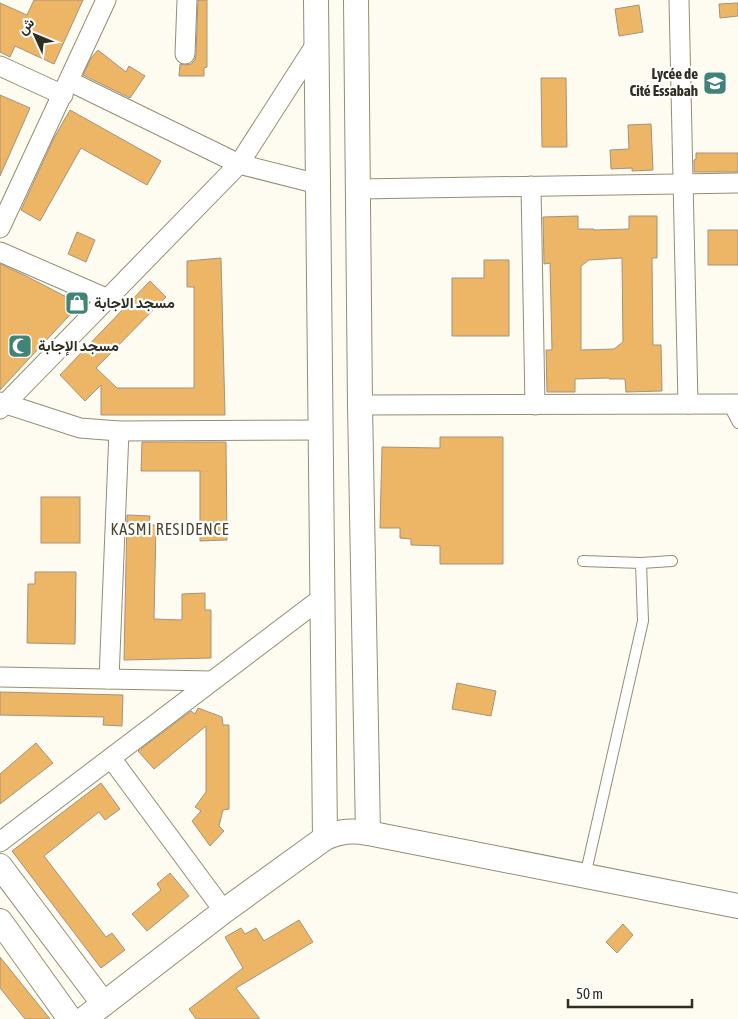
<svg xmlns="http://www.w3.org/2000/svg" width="738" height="1019" font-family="'Asap Condensed',Vazirmatn,sans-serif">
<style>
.building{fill:#edb566;stroke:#a4937c;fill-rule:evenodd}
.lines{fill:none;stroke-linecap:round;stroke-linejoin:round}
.service-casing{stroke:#938e74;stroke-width:12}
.minor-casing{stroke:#938e74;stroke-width:21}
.tertiary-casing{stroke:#938e74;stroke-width:26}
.service{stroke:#fff;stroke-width:10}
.minor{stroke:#fff;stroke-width:19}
.tertiary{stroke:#fff;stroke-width:24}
.labels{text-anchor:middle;stroke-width:4.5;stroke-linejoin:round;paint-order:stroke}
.poi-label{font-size:15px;font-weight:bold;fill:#302e23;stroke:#fff;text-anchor:start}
.neighbourhood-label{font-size:16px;letter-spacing:1px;fill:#49452d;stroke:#fff}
</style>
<rect width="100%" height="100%" fill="#fefcf1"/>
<!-- building -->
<g class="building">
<path d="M34,0H83L54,64L15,46L10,57L0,52V3L27,15Z"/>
<path d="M198,0H207V67L204,68V76H179L180,64L185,65L191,64L195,60L196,55Z"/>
<path d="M738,3V16L720,18L719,4Z"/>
<path d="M639,5L643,32L619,36L615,9Z"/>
<path d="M98,50L126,72L129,66L145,76L130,98L83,75L91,58Z"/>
<path d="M541,78H566L567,147H542Z"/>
<path d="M0,95L30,108L0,176Z"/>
<path d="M70,110L161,161L147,185L81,148L40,221L21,210L54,138Z"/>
<path d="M651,124L653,170L632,171V168L611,169L610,150L629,149L628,125Z"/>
<path d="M696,153H738V172H694V160L696,159Z"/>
<path d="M578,216V229H594V230L629,229V216H657V258H652L653,345H661L662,391L626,392L625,379H609V378L575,379V392H547L546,350H552L550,263L544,264L543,217ZM622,258L623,342L614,349L581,350V266L589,260Z"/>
<rect x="708" y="230" width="30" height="35"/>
<path d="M77,232L95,240L86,262L68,254Z"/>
<path d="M221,258L225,415H101V385L85,401L60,375L150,281L166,297L96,368L117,388H194V287H187V261Z"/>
<path d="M484,260H509V336H452V278H484Z"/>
<path d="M0,264L26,276L80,304L0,390Z"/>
<path d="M440,437H503V564H440V546L411,545V539L400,538V528H380L382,447L440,448Z"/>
<path d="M142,442H226L227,540L200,541V471H141Z"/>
<rect x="41" y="497" width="39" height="46"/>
<path d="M127,515L150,516L149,525H156L154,619L182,620V594L205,593V610H211V658L124,660Z"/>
<path d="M35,572H76L75,644L27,643L28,584H35Z"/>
<path d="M457,683L496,691L491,716L452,709Z"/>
<path d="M0,692L123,695L122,726L103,725L104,717L0,715Z"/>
<path d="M198,708L222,717L223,725H229V809L223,810L219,826L224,831L210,846L192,821L201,811L195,807L206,792V726L154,769L138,751L191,711L195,714Z"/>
<path d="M36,743L53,763L0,804V774Z"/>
<path d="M101,783L120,809L105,820L99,812L44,856L106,937L112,933L125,950L101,968L12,851Z"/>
<path d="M170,873L189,896L147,931L132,914L161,890L157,884Z"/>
<path d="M299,920L313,942L236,988L260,1019H196L189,1009L243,968L225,937L241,928L245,934L256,928L264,941Z"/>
<path d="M623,924L633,935L617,953L606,942Z"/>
<path d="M0,957L50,1019H25L0,988Z"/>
</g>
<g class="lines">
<!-- service casing -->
<g class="service-casing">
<g id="service">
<path d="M728,404L738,423"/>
<path d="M583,561L641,563L643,621L585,876"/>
<path d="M641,563L672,561"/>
</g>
</g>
<!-- minor casing -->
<g class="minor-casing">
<g id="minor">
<path d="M679,0L688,404"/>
<path d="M185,54L187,0"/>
<path d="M0,66L63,95"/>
<path d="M69,81L239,164L318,184"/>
<path d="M531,186L535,405"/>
<path d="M359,189L738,183"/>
<path d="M0,228L106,0"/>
<path d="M0,252L108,299"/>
<path d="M0,402L80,428L119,431L320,430"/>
<path d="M360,405L738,404"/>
<path d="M0,409L239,164L316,44"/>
<path d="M0,677L212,681"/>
<path d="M109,679L119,431"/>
<path d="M111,758L224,911"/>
<path d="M0,842L323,597"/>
</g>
</g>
<!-- tertiary casing -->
<g class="tertiary-casing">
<g id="tertiary">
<path d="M316,0L325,838"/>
<path d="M356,0L360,405L368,833"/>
<path d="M0,866L103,1003"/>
<path d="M0,921L70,1019"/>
<path d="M84,1019L224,911L325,838C340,831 352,830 368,833L738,906"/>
</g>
</g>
<!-- service -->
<use href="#service" class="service"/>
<!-- minor -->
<use href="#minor" class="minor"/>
<!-- tertiary -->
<use href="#tertiary" class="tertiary"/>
</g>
<!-- icons -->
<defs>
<g id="school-square" transform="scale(1.25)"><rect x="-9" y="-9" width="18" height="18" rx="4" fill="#418477" stroke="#fff"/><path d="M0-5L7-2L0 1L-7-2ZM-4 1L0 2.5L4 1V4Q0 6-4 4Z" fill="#fff"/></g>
<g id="shop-square" transform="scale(1.25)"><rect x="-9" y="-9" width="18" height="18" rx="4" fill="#418477" stroke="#fff"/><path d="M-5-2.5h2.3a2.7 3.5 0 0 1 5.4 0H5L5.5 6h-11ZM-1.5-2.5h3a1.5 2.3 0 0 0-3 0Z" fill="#fff"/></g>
<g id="mosque-square" transform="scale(1.25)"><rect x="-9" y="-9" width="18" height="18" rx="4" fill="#418477" stroke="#fff"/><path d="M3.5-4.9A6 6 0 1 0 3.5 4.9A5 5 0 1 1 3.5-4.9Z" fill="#fff"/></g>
</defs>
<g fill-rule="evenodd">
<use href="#school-square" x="715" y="83"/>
<use href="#shop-square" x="77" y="303"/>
<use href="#mosque-square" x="20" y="346"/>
</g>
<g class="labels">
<!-- poi labels -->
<g class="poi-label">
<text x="698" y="79" text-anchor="end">Lycée de<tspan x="698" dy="17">Cité Essabah</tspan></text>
<text x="94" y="308">مسجد الاجابة</text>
<text x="38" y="351">مسجد الإجابة</text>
</g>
<!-- neighbourhood labels -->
<g class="neighbourhood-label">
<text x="170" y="535">KASMI RESIDENCE</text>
</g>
</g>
<!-- north arrow -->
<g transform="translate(35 35) rotate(314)" stroke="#ffffff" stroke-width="4" paint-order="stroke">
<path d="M0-4L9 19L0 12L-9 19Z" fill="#302e23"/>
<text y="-8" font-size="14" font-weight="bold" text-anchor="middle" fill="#302e23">ش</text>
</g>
<!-- scale -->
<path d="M568 999v8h124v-8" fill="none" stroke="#302e23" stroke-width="2.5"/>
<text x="576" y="999" font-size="15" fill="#302e23" stroke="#ffffff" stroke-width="4" paint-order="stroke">50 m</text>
</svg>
